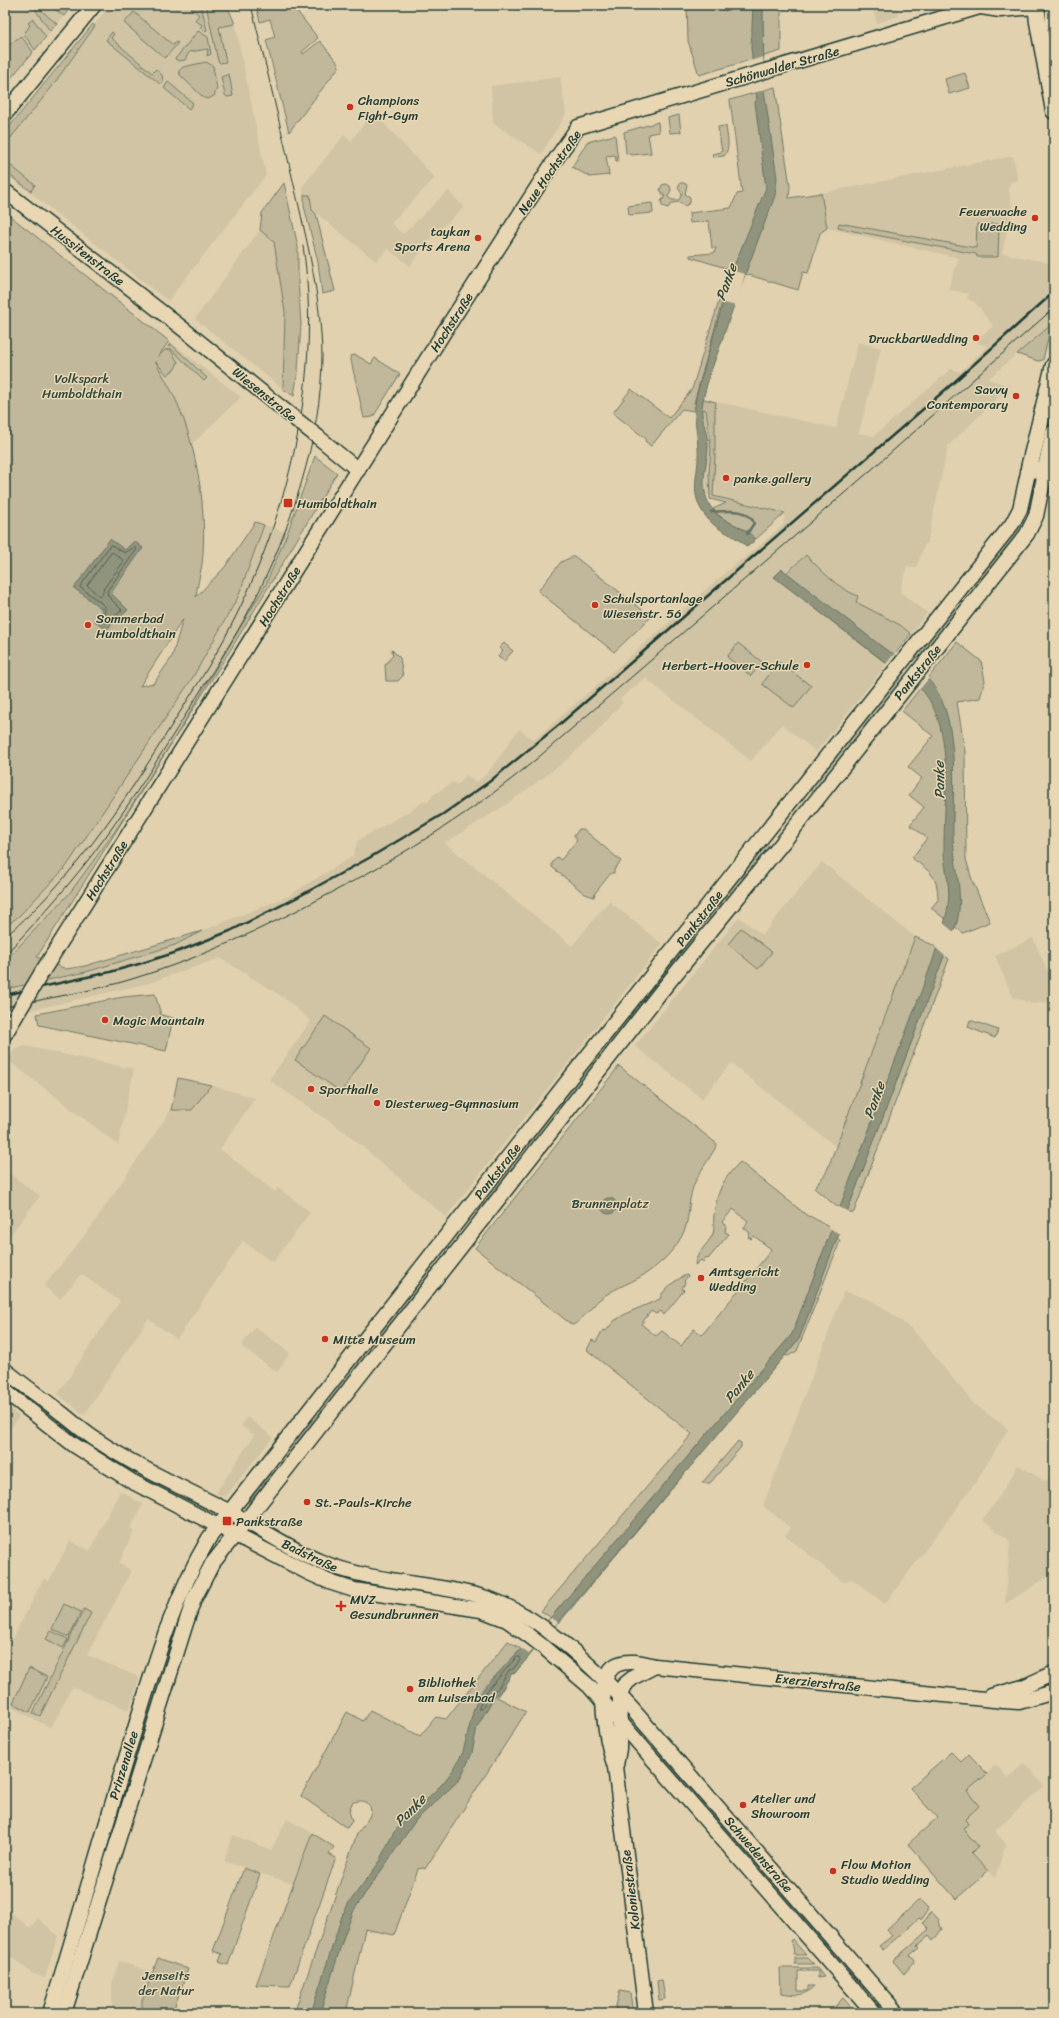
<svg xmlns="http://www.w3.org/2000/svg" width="1059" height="2018" font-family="Sriracha,sans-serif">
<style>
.built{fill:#d0c4a4}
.green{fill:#c1b89b;stroke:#707a68;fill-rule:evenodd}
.water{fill:#91947d;stroke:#637160}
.pier{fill:#e1d1af}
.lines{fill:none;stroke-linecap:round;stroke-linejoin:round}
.shore{stroke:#4d6051;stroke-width:1}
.stream{stroke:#637160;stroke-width:2.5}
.secondary-casing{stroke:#1f3d34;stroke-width:17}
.primary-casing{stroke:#1f3d34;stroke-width:19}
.secondary{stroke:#e9d7b4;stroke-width:14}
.primary{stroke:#e9d7b4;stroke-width:16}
.tram{stroke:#1f3d34;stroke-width:1}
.rail{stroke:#1f3d34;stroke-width:2.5}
.secondary-bridge-casing{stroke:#1f3d34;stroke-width:17;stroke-linecap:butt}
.secondary-bridge{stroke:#e9d7b4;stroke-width:14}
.poi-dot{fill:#c8321e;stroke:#e9d7b4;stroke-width:1.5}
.labels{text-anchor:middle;stroke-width:3;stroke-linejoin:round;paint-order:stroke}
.street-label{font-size:13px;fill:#1f3d34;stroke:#e9d7b4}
.poi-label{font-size:13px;fill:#1f3d34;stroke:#e9d7b4;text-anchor:start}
.park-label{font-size:13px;fill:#2f493e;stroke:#e9d7b4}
.water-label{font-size:14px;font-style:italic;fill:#304a3f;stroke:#e9d7b4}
</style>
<rect width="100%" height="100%" fill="#e1d1af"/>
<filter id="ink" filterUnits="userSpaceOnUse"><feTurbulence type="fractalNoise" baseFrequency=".025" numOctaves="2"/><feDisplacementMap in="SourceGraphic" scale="8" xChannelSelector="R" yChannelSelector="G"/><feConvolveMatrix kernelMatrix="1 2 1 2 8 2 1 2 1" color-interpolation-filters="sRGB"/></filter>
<g filter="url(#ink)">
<!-- built -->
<g class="built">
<path d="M5,5H49L64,16L5,85Z"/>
<path d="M110,5H214L235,24L266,175L168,301L5,173V133Z"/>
<path d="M872,5H896L899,16L877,23Z"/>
<path d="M560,77L566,114L541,154L493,123L491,86Z"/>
<path d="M373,112L435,178L391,223L403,234L448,191L464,207L429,240L410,266L388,249L376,261L312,210L310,195H304L302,187L344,135L351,141Z"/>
<path d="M1013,156L1018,180L1011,182L1008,187L1012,209L1002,253L1054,264V322L988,379L1010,386L948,446L927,544H925L916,568L907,566L900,592L927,613L911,634L900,625L855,602L858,596L848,592L831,580L806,555L776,579L887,664L816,752L782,724L751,761L645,678L620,699L623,702L596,733L563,763L504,806L445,843L572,946L609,901L662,944L446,1217L345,1132L269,1080L311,1021L283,997L220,958L149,983L36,1009L5,1018V989L70,976L175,945L202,931L286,897L353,856L357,841L410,811L424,801L427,803L433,795L453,782L458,785L466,775L476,782L487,774L519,729L534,740L741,559L743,560L783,525L785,512L703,494V474L708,449L703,421L702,408L704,399L836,428L858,342L881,348L859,433L874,436L951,369L960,372L1001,334L987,346L978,343L980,337L993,326L975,302L967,299L969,294L948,289L959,258L827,228L821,193Z"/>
<path d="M260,230L274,242L282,289L285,312L283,389L195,319Z"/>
<path d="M169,341L241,397L191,445L155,361Z"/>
<path d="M264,525L287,533L266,584L180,729L115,831L69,894L5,961V927L19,916L66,867L193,677L238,597Z"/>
<path d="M822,862L915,937L836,1147L731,1063L702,1099L635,1046L739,917L762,935Z"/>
<path d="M1033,938L1054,986V1001L1033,1004L1013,997L995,956Z"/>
<path d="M24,1046L134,1069L118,1145L8,1060L15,1049Z"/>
<path d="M211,1085L255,1098L220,1149L275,1192L278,1188L310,1212L273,1263L243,1241L177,1339L148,1319L84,1415L58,1394L120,1301L81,1274L60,1299L44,1286L91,1227L171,1110H192Z"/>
<path d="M5,1170L40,1196L5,1242Z"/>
<path d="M844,1291L868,1299L884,1308L913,1330L973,1403L1008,1429L976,1482L885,1604L852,1579L843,1582L824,1567L785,1535L791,1528L763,1506Z"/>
<path d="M255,1327L290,1353L277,1372L241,1346Z"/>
<path d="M5,1405L19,1416L5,1438Z"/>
<path d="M247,1417L273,1437L225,1497L216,1493L254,1435L241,1426Z"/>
<path d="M1018,1465L1045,1481L1054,1474V1573L1005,1604L1010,1541L982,1520L1000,1496Z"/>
<path d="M120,1491L143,1504L130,1529L134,1531L119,1563L131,1571L87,1655L139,1677L137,1687L129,1710L72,1687L51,1728L5,1704V1654L44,1578L49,1581L70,1541L90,1551Z"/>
<path d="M1024,1763L1044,1786L995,1831L1006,1844L995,1878L971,1853L963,1829L968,1824L964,1820L967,1791L996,1765L1008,1778Z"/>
<path d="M287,1819L312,1833L293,1884L224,1861L233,1835L271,1850Z"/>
<path d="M8,1910L30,1928L38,1918L58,1936L45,1978L33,1974L5,1952V1914Z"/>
<path d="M119,1961L152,1972L142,2001V2010L112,2009V1985Z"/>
</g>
<!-- green -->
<g class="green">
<path d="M32,5H35L57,24L50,31Z"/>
<path d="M49,5H72L64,16Z"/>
<path d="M188,5H201L207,30L205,31L200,28L202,25L195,20L199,15Z"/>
<path d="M206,5H227L235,24L219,27L226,62L220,63L218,61Z"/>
<path d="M256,5H292L318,38L302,52L303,54L320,41L338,63L339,67L289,132L266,40L275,37L270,19L260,22Z"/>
<path d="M687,5L781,6V51L699,75L688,41Z"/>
<path d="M134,12L173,45L176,42L178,43L165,58L124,23Z"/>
<path d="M33,19L46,37L35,50L24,34L30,25L28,23Z"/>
<path d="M93,24L95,26L51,88L5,145V132Z"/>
<path d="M198,31L208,37L211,54L207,56L208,49L189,52L185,60L179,61L175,59Z"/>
<path d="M112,32L114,34L111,38L152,73L156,69L162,75L163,81L160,84L106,40Z"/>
<path d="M21,36L33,52L5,85V48Z"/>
<path d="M206,62L213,66L217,89L214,96L208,99L204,98L180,75L179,71L183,67Z"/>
<path d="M965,73L970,88L949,94L945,79Z"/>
<path d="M229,74L233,96L227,97L225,95L221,77Z"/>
<path d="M168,82L193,103L189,109L164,88Z"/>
<path d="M775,87L790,186L789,198L821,193L827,228L820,233L808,273L803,272L798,290L690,257V255L714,253L716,248H712L709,221L690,223L689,213L731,208L737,194L742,193L730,100Z"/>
<path d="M679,115L681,132L670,133L668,118Z"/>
<path d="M658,122L659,132L648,134L651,153L632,155L626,153L624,132Z"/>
<path d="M726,126C727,136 731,148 724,156L713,157L712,154L722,152L718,127Z"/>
<path d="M615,135L618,161H616L615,155L606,156L609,175L590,177L572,167L587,142Z"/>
<path d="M5,161L35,185L31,191L5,172Z"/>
<path d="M284,183L298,247V282L301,324L298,370L294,396L283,389L285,312L274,242L260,230L262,213Z"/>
<path d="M680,183H684L687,185L685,194L690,197V203L685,206L679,202L672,203L668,208L662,206L661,201L665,197L660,190L662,185L666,184L670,186L671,190L668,197L672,200H679L682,194L678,188Z"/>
<path d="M304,195H310L312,210L316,214L335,291L322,294L318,262L304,206Z"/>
<path d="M652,203L653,213L629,215L628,206Z"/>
<path d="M5,212L169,341L157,358L165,350L170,349L178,362L175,369L167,375L155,361C161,373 169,385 175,398C197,446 208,512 202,564C200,575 197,586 196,597L225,567L255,522L264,525L238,597L193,677L66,867L19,916L5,927ZM183,619L172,657L154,683L140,686Z"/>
<path d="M839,223L976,248L977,224H999L998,257H977L976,254L838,228Z"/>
<path d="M719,301L722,302L694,403L699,404L700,398L716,402L715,410V457L713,496L785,513L756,539C745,526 724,524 713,509L726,503L710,499L709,472L711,449L706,410L694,407V411L682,409L651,446L645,441L646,439L613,413L631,389L669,418L692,389Z"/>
<path d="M1051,325L1043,360L1038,361L1017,354Z"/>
<path d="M171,344L207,378L204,381L168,346Z"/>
<path d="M356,355L371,364L375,358L400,374L373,417L364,418L350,356Z"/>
<path d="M315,456L337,473L231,649L37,957L66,969L85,966L202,931L175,945L86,972L5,989V961L69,894L115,831L180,729L266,584L287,534Z"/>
<path d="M1026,506L1031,507L1026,525L981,584L976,580L1021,522Z"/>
<path d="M806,555C822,571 837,588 858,596L856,602L900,625L911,634L887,664L776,578L786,573Z"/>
<path d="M574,556L651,617L614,652L538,591L561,562Z"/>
<path d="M952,609L957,613L920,661L915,656Z"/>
<path d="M957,642L981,661L985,681L980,698L957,702L965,752L966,859L972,880L990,922L963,933L931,908L938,900C938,875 930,872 912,858L927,838L910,825L924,807L909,795L922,778L908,767L933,736L902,711Z"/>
<path d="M504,643L513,651L504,661L498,657L503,651L499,648Z"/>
<path d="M738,643L762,662L751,676L727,657Z"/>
<path d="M391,649L400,658L403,676L398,681H386L385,665L393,655Z"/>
<path d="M779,662L811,686L794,708L762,684Z"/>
<path d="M900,675L905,679L816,792L811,791V787Z"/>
<path d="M579,829H583L621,861L614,870V873H611L595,893L594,897L585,894L552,867V863L557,857L561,860L577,840L574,836Z"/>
<path d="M766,843L771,848L734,895L728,891Z"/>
<path d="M726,894L731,898L710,919L709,915Z"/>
<path d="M698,928L704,931L662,985L657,980Z"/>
<path d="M741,928L772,952L758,969L728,944Z"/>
<path d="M915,937L933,945L949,959L854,1212L852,1213L836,1206L814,1188L826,1173Z"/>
<path d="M155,994L161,1015L173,1018L166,1051L39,1025L37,1014L123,997Z"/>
<path d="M645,995L648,997L618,1035L608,1052L603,1048Z"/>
<path d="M325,1016L371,1048L341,1092L295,1060Z"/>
<path d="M970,1020L998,1030L995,1038L968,1027Z"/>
<path d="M598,1054L603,1058L477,1216L473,1211Z"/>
<path d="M619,1066L717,1144C716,1149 700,1171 695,1182C688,1197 690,1214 685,1229C678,1248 659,1266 642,1276C628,1284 613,1289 600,1299C592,1306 579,1324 572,1325L475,1248Z"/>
<path d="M178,1078L211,1085L192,1110H171Z"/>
<path d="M740,1162L809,1217L810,1216L839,1233L837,1237L840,1241L797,1351L788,1356L784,1355L559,1623L541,1611L692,1434L587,1350L592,1340L596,1342L603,1330L606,1331L614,1321L627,1313L660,1299C661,1290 679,1278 686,1275L688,1276L684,1281L685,1283L682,1288L684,1290L664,1315L661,1311L656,1314L651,1311L641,1324L656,1336L662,1331L681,1346L694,1329L702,1335L768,1254L771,1249L754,1236L751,1239L748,1237L750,1233L744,1228L748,1221L733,1209L722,1222L726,1225L725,1232L729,1234L708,1259L706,1257L703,1262L701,1260L695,1265C696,1252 708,1245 713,1234C715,1229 713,1221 714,1215C717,1191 723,1179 740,1162Z"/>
<path d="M428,1269L432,1273L251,1505L248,1503L274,1469L284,1451Z"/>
<path d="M59,1418L125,1464L122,1469L89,1449L56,1423Z"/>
<path d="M738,1441L741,1443V1447L710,1483H702Z"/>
<path d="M311,1564L348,1579L369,1583L368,1587L346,1582L309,1568Z"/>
<path d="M64,1604L81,1612L69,1637L52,1629Z"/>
<path d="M84,1609L91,1613L40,1716L33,1713Z"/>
<path d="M174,1627L178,1628L143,1741L138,1740Z"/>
<path d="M51,1631L68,1639L63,1648L46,1639Z"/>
<path d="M508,1641L529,1654L514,1674L512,1673L497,1697L526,1712L425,1869L423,1868L418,1869L394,1935L365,1929L346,2013H294L357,1834C362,1826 380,1810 365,1802C361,1800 356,1801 352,1803L349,1811L352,1821L347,1828L301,1796L347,1712L363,1721L370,1710L420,1736L436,1717L446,1719Z"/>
<path d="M29,1668L47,1677L30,1712L13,1703Z"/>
<path d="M136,1745L142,1747L119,1820L114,1818Z"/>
<path d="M951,1752L961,1762L969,1754L987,1774L967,1791L979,1806L965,1819L968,1824L963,1829L978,1846L971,1853L988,1871L956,1899L908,1844L937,1818L910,1788Z"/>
<path d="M662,1753L865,1986L862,1989L658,1756Z"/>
<path d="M312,1833L334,1847L329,1854L336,1858L290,1986L256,1985Z"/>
<path d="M244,1868L260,1874L228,1965L219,1962L222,1954L213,1951Z"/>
<path d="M920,1899L929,1908L921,1920L919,1918L883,1950L879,1946L892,1936L887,1930Z"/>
<path d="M931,1911L939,1920L938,1922L942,1929L933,1941L929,1936L917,1946L919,1948L910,1955L915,1961L904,1974L893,1961L929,1929L923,1923Z"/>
<path d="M792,1939L806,1955H794L793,1946L790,1941Z"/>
<path d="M158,1958L188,1969L173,2011L142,2010V2001Z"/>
<path d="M795,1958H808L814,1964H795Z"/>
<path d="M780,1968H817L824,1977L818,1978V1971H798V1991H808V1986H814C802,1998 797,1995 781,1993Z"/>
<path d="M662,1980L665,1999L659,2000L657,1981Z"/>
<path d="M620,1991L630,1993L633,2013H614Z"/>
<path d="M843,1998L856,2013H834L836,2006Z"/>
</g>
<!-- water -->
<g class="water">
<path d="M753,5H763L764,90L777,178L775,196C755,247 736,298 719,349C713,365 704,390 702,407C701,422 709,435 708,449C706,470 699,485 710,506C720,524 743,523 755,540L747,547C735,534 720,533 708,519C686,493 700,476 698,448C697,428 693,418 696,397L732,271L766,188L755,102L757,100L751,48Z"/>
<path d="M110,539L125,550L134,541L143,548L111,593L128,610L106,630L95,621L102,609L74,588Z"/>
<path d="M782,569L885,649C895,654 903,660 912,667C919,673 928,678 933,685C961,723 952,792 953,837C954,865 964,894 957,922L799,1339L514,1674L512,1673L502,1690L494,1697L477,1727L472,1753L460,1779L416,1820L354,1910L344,1936L320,2013H311L342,1916L348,1904L381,1860V1857L394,1832L443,1783L454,1769L463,1752L474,1708L483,1689L551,1617L792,1334L933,960C938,942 946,923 948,905C951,888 945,871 944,853C943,804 956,731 923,691L774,577Z"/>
<circle cx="609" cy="1206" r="8"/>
</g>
<!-- pier -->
<g class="pier">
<path d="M763,57L766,89L754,93L750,61Z"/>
<path d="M730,270L745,274L736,306L721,302Z"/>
<path d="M896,652L929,678L919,690L885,665Z"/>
<path d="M942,922L955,933L946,957L935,947Z"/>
<path d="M838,1207L849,1212L840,1234L829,1228Z"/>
<path d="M551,1618L558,1622L529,1654L520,1648Z"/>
</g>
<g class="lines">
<!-- shore -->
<g class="shore">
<path d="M111,545L125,553L134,547L137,549L107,591L108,596L122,610L106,624L101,619L105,611V606L80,587Z"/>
<path d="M114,553L124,561L104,588L102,595L99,596L87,585L111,553Z"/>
<path d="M517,1657H520V1660L513,1669L509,1670L499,1687L491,1694L482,1709H479V1707L487,1691Z"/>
</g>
<!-- stream -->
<path class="stream" d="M711,512C726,511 747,507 754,523L747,534"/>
<!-- secondary casing -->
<g class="secondary-casing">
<g id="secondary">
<path d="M981,7L1000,10L1036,7"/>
<path d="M5,114L94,5"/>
<path d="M5,191L182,328L279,406"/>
<path d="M318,437L358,470"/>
<path d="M42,972L444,332L549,169L578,127L986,5"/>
<path d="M5,1034L14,1019"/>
<path d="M5,1370C23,1385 42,1398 60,1412C73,1422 85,1433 98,1441C140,1469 186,1489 230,1512C260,1528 288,1548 319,1561C369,1582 424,1582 476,1595C536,1610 593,1666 633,1710L897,2013"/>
<path d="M5,1391L74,1445L131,1481L309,1573L332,1583L354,1590L481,1610L507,1620L528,1635"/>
<path d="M541,1645L589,1686L874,2013"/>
<path d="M991,1696L1023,1687L1054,1673"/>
<path d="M616,1765L619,1749L620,1696L624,1685L634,1677L655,1666"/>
<path d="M50,2013C79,1920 105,1826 134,1732C154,1666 173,1599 209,1538L574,1073L1012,524L1020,509L1029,468"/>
<path d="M64,2013L185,1626L194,1599L212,1564L659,994L788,836L1027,534L1036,516L1045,472"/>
<path d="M646,2013L615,1767C608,1746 592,1679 616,1665C628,1659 643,1663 655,1666L1004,1701L1019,1702L1054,1692"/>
</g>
</g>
<!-- primary casing -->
<g class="primary-casing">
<g id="primary">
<path d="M1036,5L1038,22L1054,111"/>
<path d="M1054,8V25"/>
<path d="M1054,365L1029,468L1054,474"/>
<path d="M1045,472L1054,433"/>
</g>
</g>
<!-- secondary -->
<use href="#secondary" class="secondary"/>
<!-- primary -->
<use href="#primary" class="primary"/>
<!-- tram -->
<g class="tram">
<path d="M5,937C71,880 120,809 165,736C189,697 215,659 235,618C291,506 322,371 303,246"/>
<path d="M5,955C40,918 74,880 104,839C134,798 161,754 188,711C210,675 234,640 253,603C290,532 322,436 322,356C321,297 307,241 294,185C280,125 266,65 251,5"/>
<path d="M5,1007C47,998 90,992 132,979C202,958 266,927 331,893C405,854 476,810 540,756L870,471L1054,308"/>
</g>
<!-- rail -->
<path class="rail" d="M5,995L110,972L139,964L174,953L230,931L296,898L369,858L443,814L489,782L560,724L952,384L1054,292"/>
<!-- secondary-bridge casing -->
<g class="secondary-bridge-casing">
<g id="secondary-bridge">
<path d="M279,406L318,437"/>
<path d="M14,1019L42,972"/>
<path d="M528,1635L541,1645"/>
</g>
</g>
<!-- secondary-bridge -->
<use href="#secondary-bridge" class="secondary-bridge"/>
</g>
</g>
<!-- markers -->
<g class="poi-dot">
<circle cx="350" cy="107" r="4"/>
<circle cx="1035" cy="218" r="4"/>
<circle cx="478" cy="238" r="4"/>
<circle cx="976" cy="338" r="4"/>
<circle cx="1016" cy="396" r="4"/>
<circle cx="726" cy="478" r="4"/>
<rect x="283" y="498" width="10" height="10" rx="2"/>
<circle cx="595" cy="605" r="4"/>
<circle cx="88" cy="625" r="4"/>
<circle cx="807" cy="665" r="4"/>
<circle cx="105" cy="1020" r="4"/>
<circle cx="311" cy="1089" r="4"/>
<circle cx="377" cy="1103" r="4"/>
<circle cx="701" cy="1278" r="4"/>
<circle cx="325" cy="1339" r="4"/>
<circle cx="307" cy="1502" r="4"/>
<rect x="222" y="1516" width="10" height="10" rx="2"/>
<path d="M339 1600h4v4h4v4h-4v4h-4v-4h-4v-4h4z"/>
<circle cx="410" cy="1689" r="4"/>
<circle cx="743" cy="1805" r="4"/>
<circle cx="833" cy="1871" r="4"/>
</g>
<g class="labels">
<!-- street labels -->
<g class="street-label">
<text transform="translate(782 66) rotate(-16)" y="5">Schönwalder Straße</text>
<text transform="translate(549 172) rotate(-55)" y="5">Neue Hochstraße</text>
<text transform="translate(88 255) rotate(38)" y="5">Hussitenstraße</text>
<text transform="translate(451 322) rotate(-57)" y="5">Hochstraße</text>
<text transform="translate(265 394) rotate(39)" y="5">Wiesenstraße</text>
<text transform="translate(279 596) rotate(-58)" y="5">Hochstraße</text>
<text transform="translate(917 672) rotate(-51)" y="5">Pankstraße</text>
<text transform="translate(106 870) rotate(-58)" y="5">Hochstraße</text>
<text transform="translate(699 918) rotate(-52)" y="5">Pankstraße</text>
<text transform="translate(497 1171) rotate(-52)" y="5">Pankstraße</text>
<text transform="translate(310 1555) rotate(25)" y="5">Badstraße</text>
<text transform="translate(818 1682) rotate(6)" y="5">Exerzierstraße</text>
<text transform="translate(123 1765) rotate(-73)" y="5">Prinzenallee</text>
<text transform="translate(759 1854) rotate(49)" y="5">Schwedenstraße</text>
<text transform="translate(630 1890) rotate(-97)" y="5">Koloniestraße</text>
</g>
<!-- poi labels -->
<g class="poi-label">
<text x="358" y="105">Champions<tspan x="358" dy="15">Fight-Gym</tspan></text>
<text x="1027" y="216" text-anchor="end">Feuerwache<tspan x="1027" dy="15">Wedding</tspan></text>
<text x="470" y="236" text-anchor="end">taykan<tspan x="470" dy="15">Sports Arena</tspan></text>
<text x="968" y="343" text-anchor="end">DruckbarWedding</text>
<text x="1008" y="394" text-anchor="end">Savvy<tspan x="1008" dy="15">Contemporary</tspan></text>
<text x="734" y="483">panke.gallery</text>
<text x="297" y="508">Humboldthain</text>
<text x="603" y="603">Schulsportanlage<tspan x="603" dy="15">Wiesenstr. 56</tspan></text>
<text x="96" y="623">Sommerbad<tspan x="96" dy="15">Humboldthain</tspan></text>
<text x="799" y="670" text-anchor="end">Herbert-Hoover-Schule</text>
<text x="113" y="1025">Magic Mountain</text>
<text x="319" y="1094">Sporthalle</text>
<text x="385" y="1108">Diesterweg-Gymnasium</text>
<text x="709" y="1276">Amtsgericht<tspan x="709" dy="15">Wedding</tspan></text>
<text x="333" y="1344">Mitte Museum</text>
<text x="315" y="1507">St.-Pauls-Kirche</text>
<text x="236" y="1526">Pankstraße</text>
<text x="350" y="1604">MVZ<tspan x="350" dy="15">Gesundbrunnen</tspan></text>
<text x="418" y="1687">Bibliothek<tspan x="418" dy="15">am Luisenbad</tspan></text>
<text x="751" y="1803">Atelier und<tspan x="751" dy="15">Showroom</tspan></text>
<text x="841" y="1869">Flow Motion<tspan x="841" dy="15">Studio Wedding</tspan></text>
</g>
<!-- park labels -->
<g class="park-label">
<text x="82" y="383">Volkspark<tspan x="82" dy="15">Humboldthain</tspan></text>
<text x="610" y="1208">Brunnenplatz</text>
<text x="166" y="1980">Jenseits<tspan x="166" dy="15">der Natur</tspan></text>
</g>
<!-- water labels -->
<g class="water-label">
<text transform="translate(726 282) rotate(-70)" y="5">Panke</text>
<text transform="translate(939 780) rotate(-91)" y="5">Panke</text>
<text transform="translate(874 1100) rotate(-70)" y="5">Panke</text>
<text transform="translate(739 1386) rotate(-50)" y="5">Panke</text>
<text transform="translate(410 1810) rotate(-45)" y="5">Panke</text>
</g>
</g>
<!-- margin -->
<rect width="1059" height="2018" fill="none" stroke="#e9d7b4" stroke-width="20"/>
<rect x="10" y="10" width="1039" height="1998" fill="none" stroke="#1f3d34" stroke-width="1.5" filter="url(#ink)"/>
</svg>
